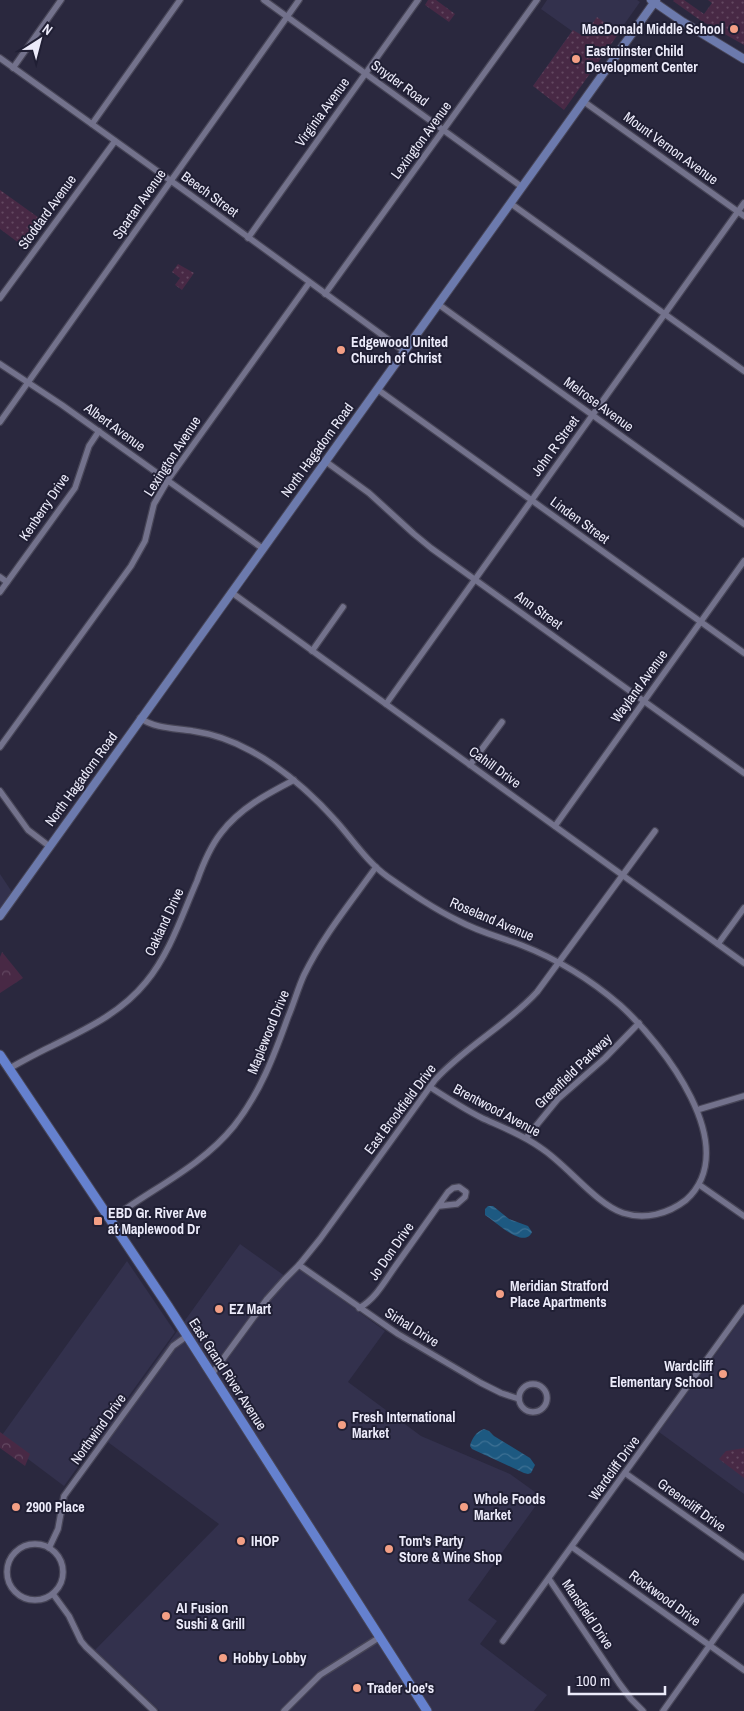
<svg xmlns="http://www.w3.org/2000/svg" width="744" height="1711" font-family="'Archivo Narrow',sans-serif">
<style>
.built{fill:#33314d}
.green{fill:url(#green-dots)}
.forest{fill:url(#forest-crowns)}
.water{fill:url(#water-waves)}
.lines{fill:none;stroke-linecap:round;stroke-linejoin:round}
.street-casing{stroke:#474557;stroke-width:8}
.secondary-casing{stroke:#474557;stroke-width:10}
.primary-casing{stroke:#474557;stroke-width:11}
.street{stroke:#73728c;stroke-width:5.5}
.secondary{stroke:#6c7aad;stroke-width:8}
.primary{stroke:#6581cf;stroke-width:9}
.poi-dot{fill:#f39f85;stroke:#201f34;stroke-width:2}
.labels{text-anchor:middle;stroke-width:4;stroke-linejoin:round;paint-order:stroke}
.poi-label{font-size:14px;font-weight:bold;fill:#ecebfa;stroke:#201f34;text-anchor:start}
.street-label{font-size:14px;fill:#ecebfa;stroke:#201f34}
</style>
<defs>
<pattern id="green-dots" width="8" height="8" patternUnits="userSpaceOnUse" patternTransform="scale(1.25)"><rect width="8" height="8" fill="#482945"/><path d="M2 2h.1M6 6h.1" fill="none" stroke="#634861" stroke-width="1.8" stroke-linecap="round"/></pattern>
<pattern id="forest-crowns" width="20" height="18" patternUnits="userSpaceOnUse" patternTransform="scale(1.25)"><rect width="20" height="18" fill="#482945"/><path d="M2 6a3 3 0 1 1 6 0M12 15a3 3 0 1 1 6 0" fill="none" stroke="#634861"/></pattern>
<pattern id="water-waves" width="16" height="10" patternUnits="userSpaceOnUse" patternTransform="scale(1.25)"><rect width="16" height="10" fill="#1d5981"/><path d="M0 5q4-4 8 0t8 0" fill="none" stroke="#3e7194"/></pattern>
</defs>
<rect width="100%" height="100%" fill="#2a283e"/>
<!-- built -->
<g class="built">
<path d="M547,0H637L640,2L564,109L533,86L572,31L541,9Z"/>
<path d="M0,874L14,895L0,914Z"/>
<path d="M240,1244L289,1279L300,1269L385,1331L348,1382L421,1436L510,1474L542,1497L468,1600L497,1621L480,1644L547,1695L534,1711H160L95,1650L219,1524L101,1437Z"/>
<path d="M127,1261L175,1332L64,1486L0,1438Z"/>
<path d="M744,1315V1494L659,1432Z"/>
</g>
<!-- green -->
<g class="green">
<path d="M428,0H436L455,14L449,22L425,5Z"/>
<path d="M674,0H684L704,14L712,3L708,0H744V45L700,20L673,1Z"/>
<path d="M597,17L619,33L564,110L533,86L573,30L583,36Z"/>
<path d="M0,190L46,223L27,249L0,229Z"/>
<path d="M178,264L194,273L182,290L175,285L180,278L172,272Z"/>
<path d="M744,1448V1478L719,1459L726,1451Z"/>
</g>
<!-- forest -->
<g class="forest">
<path d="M2,952L23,978L0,993V957Z"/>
<path d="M0,1432L30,1454L25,1466L0,1448Z"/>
</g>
<!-- water -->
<g class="water">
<path d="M488,1206H493L509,1219L528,1226L532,1232C524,1250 495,1221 485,1215V1209Z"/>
<path d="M484,1429L489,1431L494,1436L530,1458L535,1465L531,1473L528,1474L524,1473L472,1449L470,1446C472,1438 476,1432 484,1429Z"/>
</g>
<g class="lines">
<!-- street casing -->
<g class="street-casing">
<g id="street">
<path d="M264,0L522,187"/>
<path d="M0,58L192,196L404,351"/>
<path d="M13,68L61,0"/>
<path d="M583,101L744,216"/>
<path d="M92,124L180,0"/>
<path d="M510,203L744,371"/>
<path d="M248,238L418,0"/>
<path d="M325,294L537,0"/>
<path d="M0,298L115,141"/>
<path d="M438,304L744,524"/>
<path d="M0,364L62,405L262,548"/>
<path d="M377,389L744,653"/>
<path d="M0,422L299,0"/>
<path d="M325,461L369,493L414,534L431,548L744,773"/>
<path d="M0,577L7,582"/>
<path d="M0,592L75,488L89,446L99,431"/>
<path d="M231,592L744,963"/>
<path d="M312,651L343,607"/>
<path d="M386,704L744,203"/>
<path d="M140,718C156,729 175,728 193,731C214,734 233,741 251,751C284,769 311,793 336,821C353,840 367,862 388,877C411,893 434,909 459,921C479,932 500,937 521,945C557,959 591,980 620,1005C663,1044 744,1147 686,1200C668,1214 645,1220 623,1213C596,1204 567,1165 541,1148C523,1135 502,1127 482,1118C464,1109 447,1098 430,1087"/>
<path d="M0,747L131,566L145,541L154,504L168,480L309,283"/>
<path d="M470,765L502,722"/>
<path d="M0,791L28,830L49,846"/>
<path d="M555,826L744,561"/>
<path d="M718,944L744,908"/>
<path d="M8,1069C23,1061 37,1053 52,1046C86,1029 121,1013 146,982C170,953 182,915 197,881C203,864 210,847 221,833C240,808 267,794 294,780"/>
<path d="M700,1109L744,1096"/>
<path d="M526,1138L558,1099L605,1058L639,1023"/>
<path d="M701,1186L744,1216"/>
<path d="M110,1220C151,1189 201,1167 234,1126C260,1093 274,1056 288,1017C294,1003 298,988 304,975C323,936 351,902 376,867"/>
<path d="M299,1265L398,1334L481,1383L501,1393L519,1399"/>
<path d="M359,1308C376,1299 386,1279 397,1264C414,1240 431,1216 448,1192L453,1188L459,1187L466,1192L465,1197L457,1204L439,1206"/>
<path d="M212,1374L267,1299L284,1280L299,1265L320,1239L435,1080C466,1046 507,1025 537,992L655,831"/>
<circle cx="533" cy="1398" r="14"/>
<path d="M625,1473L744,1557"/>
<circle cx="35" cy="1572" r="28"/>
<path d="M572,1547L744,1670"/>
<path d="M49,1548L58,1529L64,1496L173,1346L187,1336"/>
<path d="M549,1579L619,1683L631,1699L643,1711"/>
<path d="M53,1594L69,1616L81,1641L86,1647L154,1711"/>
<path d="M503,1641L744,1308"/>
<path d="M284,1711L320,1675L380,1637"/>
<path d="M663,1711L744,1597"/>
</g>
</g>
<!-- secondary casing -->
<g class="secondary-casing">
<g id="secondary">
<path d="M651,0L683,22L744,59"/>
<path d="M0,916L656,0"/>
</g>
</g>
<!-- primary casing -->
<g class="primary-casing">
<path id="primary" d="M0,1055L168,1306L427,1711"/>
</g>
<!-- street -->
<use href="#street" class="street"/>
<!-- secondary -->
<use href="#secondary" class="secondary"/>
<!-- primary -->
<use href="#primary" class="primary"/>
</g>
<!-- markers -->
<g class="poi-dot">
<circle cx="734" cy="29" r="5"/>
<circle cx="576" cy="59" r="5"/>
<circle cx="341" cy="350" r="5"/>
<rect x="93" y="1216" width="10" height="10" rx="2.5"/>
<circle cx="500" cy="1294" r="5"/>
<circle cx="219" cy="1309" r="5"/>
<circle cx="723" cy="1374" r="5"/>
<circle cx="342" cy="1425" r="5"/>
<circle cx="16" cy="1507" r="5"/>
<circle cx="464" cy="1507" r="5"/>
<circle cx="241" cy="1541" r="5"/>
<circle cx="389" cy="1549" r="5"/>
<circle cx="166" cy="1616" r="5"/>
<circle cx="223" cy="1658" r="5"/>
<circle cx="357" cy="1688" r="5"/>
</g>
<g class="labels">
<!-- poi labels -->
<g class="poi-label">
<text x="724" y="34" text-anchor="end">MacDonald Middle School</text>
<text x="586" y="56">Eastminster Child<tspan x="586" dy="16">Development Center</tspan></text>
<text x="351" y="347">Edgewood United<tspan x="351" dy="16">Church of Christ</tspan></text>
<text x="108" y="1218">EBD Gr. River Ave<tspan x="108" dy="16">at Maplewood Dr</tspan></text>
<text x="510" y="1291">Meridian Stratford<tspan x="510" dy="16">Place Apartments</tspan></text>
<text x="229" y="1314">EZ Mart</text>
<text x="713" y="1371" text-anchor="end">Wardcliff<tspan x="713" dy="16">Elementary School</tspan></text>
<text x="352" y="1422">Fresh International<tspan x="352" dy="16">Market</tspan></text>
<text x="474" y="1504">Whole Foods<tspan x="474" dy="16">Market</tspan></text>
<text x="26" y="1512">2900 Place</text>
<text x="251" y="1546">IHOP</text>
<text x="399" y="1546">Tom's Party<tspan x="399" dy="16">Store &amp; Wine Shop</tspan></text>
<text x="176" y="1613">AI Fusion<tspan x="176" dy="16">Sushi &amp; Grill</tspan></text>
<text x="233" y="1663">Hobby Lobby</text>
<text x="367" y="1693">Trader Joe's</text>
</g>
<!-- street labels -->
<g class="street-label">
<text transform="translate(400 83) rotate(36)" y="5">Snyder Road</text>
<text transform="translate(322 112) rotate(-54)" y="5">Virginia Avenue</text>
<text transform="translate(421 140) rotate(-54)" y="5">Lexington Avenue</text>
<text transform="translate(671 148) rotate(36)" y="5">Mount Vernon Avenue</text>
<text transform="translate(210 194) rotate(36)" y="5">Beech Street</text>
<text transform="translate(139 204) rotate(-55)" y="5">Spartan Avenue</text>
<text transform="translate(47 212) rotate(-54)" y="5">Stoddard Avenue</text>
<text transform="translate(599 404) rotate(36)" y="5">Melrose Avenue</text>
<text transform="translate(115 427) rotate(36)" y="5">Albert Avenue</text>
<text transform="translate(555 446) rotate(-54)" y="5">John R Street</text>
<text transform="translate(317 450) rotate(-54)" y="5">North Hagadorn Road</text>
<text transform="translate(172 456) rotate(-57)" y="5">Lexington Avenue</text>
<text transform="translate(44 507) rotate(-56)" y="5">Kenberry Drive</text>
<text transform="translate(580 520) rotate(36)" y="5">Linden Street</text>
<text transform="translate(539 610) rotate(36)" y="5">Ann Street</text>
<text transform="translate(639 686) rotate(-54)" y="5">Wayland Avenue</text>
<text transform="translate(495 767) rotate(36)" y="5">Cahill Drive</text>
<text transform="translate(81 779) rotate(-54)" y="5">North Hagadorn Road</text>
<text transform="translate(492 919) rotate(23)" y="5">Roseland Avenue</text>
<text transform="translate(164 922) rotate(-65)" y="5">Oakland Drive</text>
<text transform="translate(268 1032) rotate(-68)" y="5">Maplewood Drive</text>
<text transform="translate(573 1071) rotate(-44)" y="5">Greenfield Parkway</text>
<text transform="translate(400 1109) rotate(-53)" y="5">East Brookfield Drive</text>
<text transform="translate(497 1110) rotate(28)" y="5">Brentwood Avenue</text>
<text transform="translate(391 1251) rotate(-55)" y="5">Jo Don Drive</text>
<text transform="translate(412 1327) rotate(32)" y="5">Sirhal Drive</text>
<text transform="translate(228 1374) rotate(57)" y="5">East Grand River Avenue</text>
<text transform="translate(98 1429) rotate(-54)" y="5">Northwind Drive</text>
<text transform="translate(614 1468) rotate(-54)" y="5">Wardcliff Drive</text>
<text transform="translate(692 1505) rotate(36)" y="5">Greencliff Drive</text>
<text transform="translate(665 1598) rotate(36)" y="5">Rockwood Drive</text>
<text transform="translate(588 1614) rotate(56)" y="5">Mansfield Drive</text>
</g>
</g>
<!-- north arrow -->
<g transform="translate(40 40) rotate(36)" stroke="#201f34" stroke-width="4" paint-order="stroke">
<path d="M0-4L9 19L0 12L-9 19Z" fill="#ecebfa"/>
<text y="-8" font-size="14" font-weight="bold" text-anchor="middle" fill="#ecebfa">N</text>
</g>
<!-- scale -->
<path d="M569 1686v8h96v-8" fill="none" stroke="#ecebfa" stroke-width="2.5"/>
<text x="576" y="1686" font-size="15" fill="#ecebfa" stroke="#201f34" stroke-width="4" paint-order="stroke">100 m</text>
</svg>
